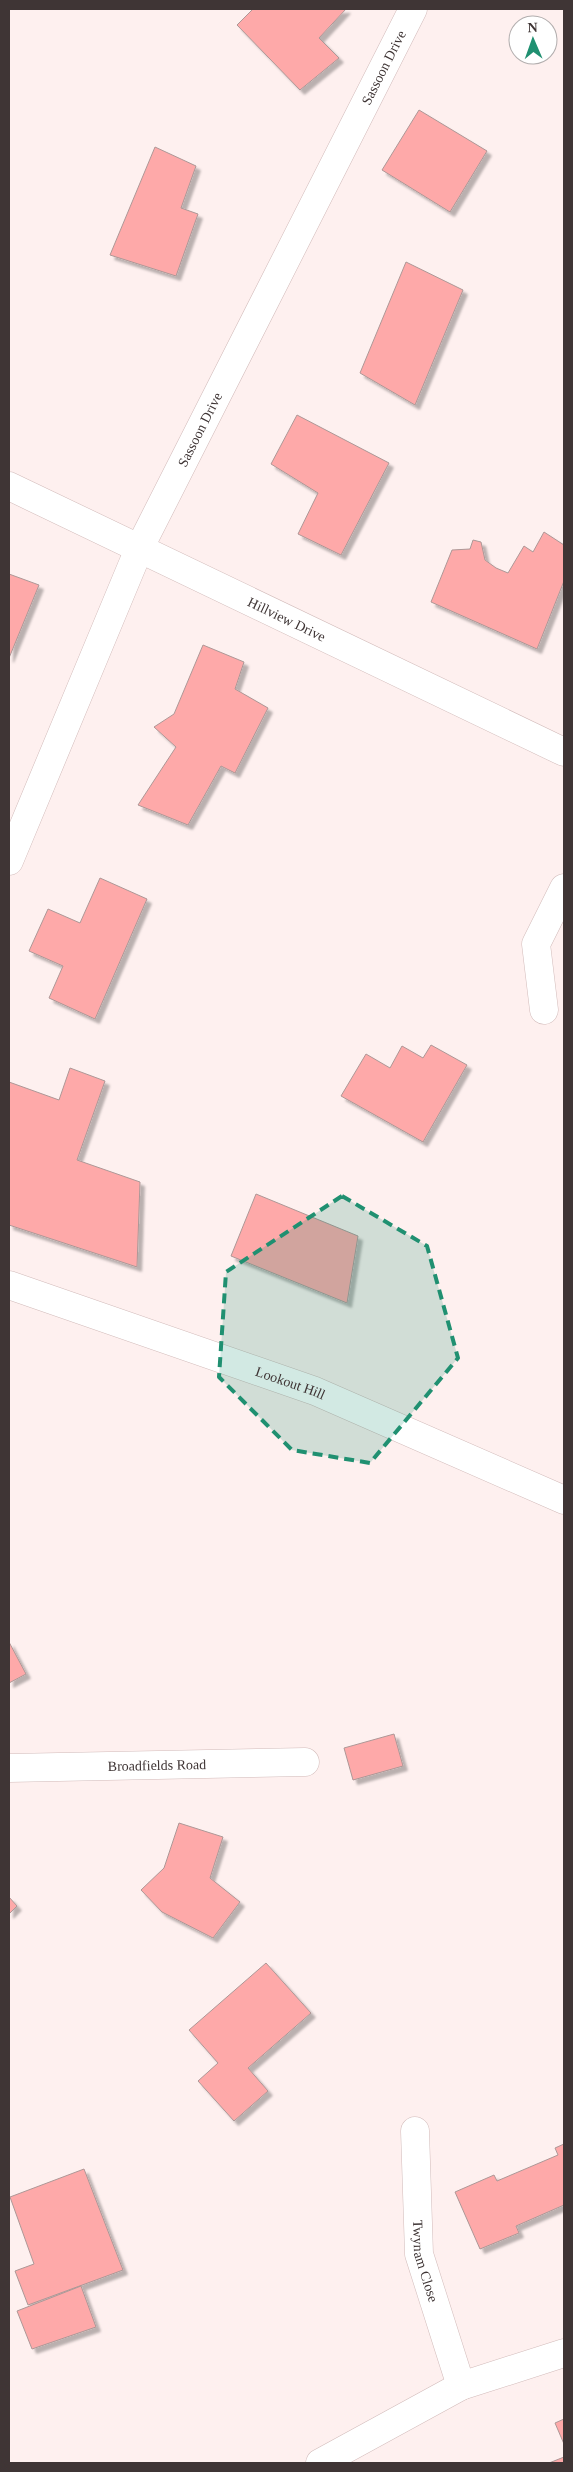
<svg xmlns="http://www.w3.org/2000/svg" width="573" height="2472" font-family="Georgia,serif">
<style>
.building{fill:#fea9a9;stroke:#ad9796;filter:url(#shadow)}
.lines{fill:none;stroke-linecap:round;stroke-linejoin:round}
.minor-casing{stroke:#d2bbba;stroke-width:29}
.minor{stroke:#fff;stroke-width:28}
.marked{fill:#209071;fill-opacity:0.2;stroke:#209071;stroke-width:4;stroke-dasharray:10 6;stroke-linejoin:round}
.labels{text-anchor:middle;stroke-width:5;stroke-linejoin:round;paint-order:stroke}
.street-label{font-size:14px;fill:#3f3535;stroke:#fff}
</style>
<defs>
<filter id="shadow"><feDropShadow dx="4.5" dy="4.5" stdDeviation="1" flood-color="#0004"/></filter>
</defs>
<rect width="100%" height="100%" fill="#fef0ef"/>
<!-- building -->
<g class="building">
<path d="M253,9H346L319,38L339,58L300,90L237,25Z"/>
<path d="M419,110L487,151L450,212L382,170Z"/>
<path d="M155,147L196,166L181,208L198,214L176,276L110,255Z"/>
<path d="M406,262L463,290L415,405L360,373Z"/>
<path d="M297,415L389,463L341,555L298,534L318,493L271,464Z"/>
<path d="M544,532L564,545V581L537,649L431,602L452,550L470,549L473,540L481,542L485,560L496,568L508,573L524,546L533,552Z"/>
<path d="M9,574L39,585L9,658Z"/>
<path d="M203,645L244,662L235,689L268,708L235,773L221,766L188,825L138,805L176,747L154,727L174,714Z"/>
<path d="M100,878L147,899L95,1019L49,998L63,966L29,951L48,909L80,923Z"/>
<path d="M431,1045L467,1065L423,1142L341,1096L366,1054L390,1068L402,1046L423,1058Z"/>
<path d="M70,1068L105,1081L77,1160L140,1182L137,1267L9,1225V1082L59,1100Z"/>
<path d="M256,1194L358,1236L347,1303L231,1256Z"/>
<path d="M9,1642L26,1674L9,1683Z"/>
<path d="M394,1734L403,1766L353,1780L344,1748Z"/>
<path d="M179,1823L223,1837L210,1878L240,1902L213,1938L162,1912L141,1890L164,1868Z"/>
<path d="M9,1897L17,1906L9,1914Z"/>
<path d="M266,1963L311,2013L248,2068L268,2091L234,2121L198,2081L218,2063L189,2030Z"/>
<path d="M564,2144V2205L516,2226L519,2233L480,2249L455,2192L494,2175L497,2181L558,2155L555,2148Z"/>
<path d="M84,2169L123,2270L28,2305L15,2271L34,2264L10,2197Z"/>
<path d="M81,2286L96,2327L32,2349L17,2311Z"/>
<path d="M564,2419V2444L555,2423Z"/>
<path d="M564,2457V2463H549Z"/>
</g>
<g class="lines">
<!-- minor casing -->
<g class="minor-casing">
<g id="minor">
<path id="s1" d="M9,486L564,752"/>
<path id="s2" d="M9,861L139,549L413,9"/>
<path d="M544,1010L536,944L564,888"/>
<path id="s3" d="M9,1285L315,1391L564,1500"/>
<path id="s4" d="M9,1768L305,1762"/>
<path id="s5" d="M415,2131L419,2254L461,2386"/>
<path d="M320,2463L461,2386L564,2353"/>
</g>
</g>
<!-- minor -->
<use href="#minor" class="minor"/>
</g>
<!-- marked area -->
<path class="marked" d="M342,1196L427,1246L458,1358L370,1463L292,1450L219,1377L226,1272Z"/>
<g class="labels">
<!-- street labels -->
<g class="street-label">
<text dy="5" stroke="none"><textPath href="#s2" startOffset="878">Sassoon Drive</textPath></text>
<text dy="5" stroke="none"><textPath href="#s2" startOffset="472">Sassoon Drive</textPath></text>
<text dy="5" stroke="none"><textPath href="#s1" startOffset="308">Hillview Drive</textPath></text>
<text dy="5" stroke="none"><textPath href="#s3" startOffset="298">Lookout Hill</textPath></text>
<text dy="5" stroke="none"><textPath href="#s4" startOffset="148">Broadfields Road</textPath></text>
<text dy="5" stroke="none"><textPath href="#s5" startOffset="131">Twynam Close</textPath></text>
</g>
</g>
<!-- border -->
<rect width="573" height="2472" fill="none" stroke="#3f3535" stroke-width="20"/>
<!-- north arrow -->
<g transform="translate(533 40) rotate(358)"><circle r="24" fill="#ffffff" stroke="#b2aeae"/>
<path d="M0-4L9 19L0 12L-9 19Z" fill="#209071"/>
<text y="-8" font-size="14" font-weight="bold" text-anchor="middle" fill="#3f3535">N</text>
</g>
</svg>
